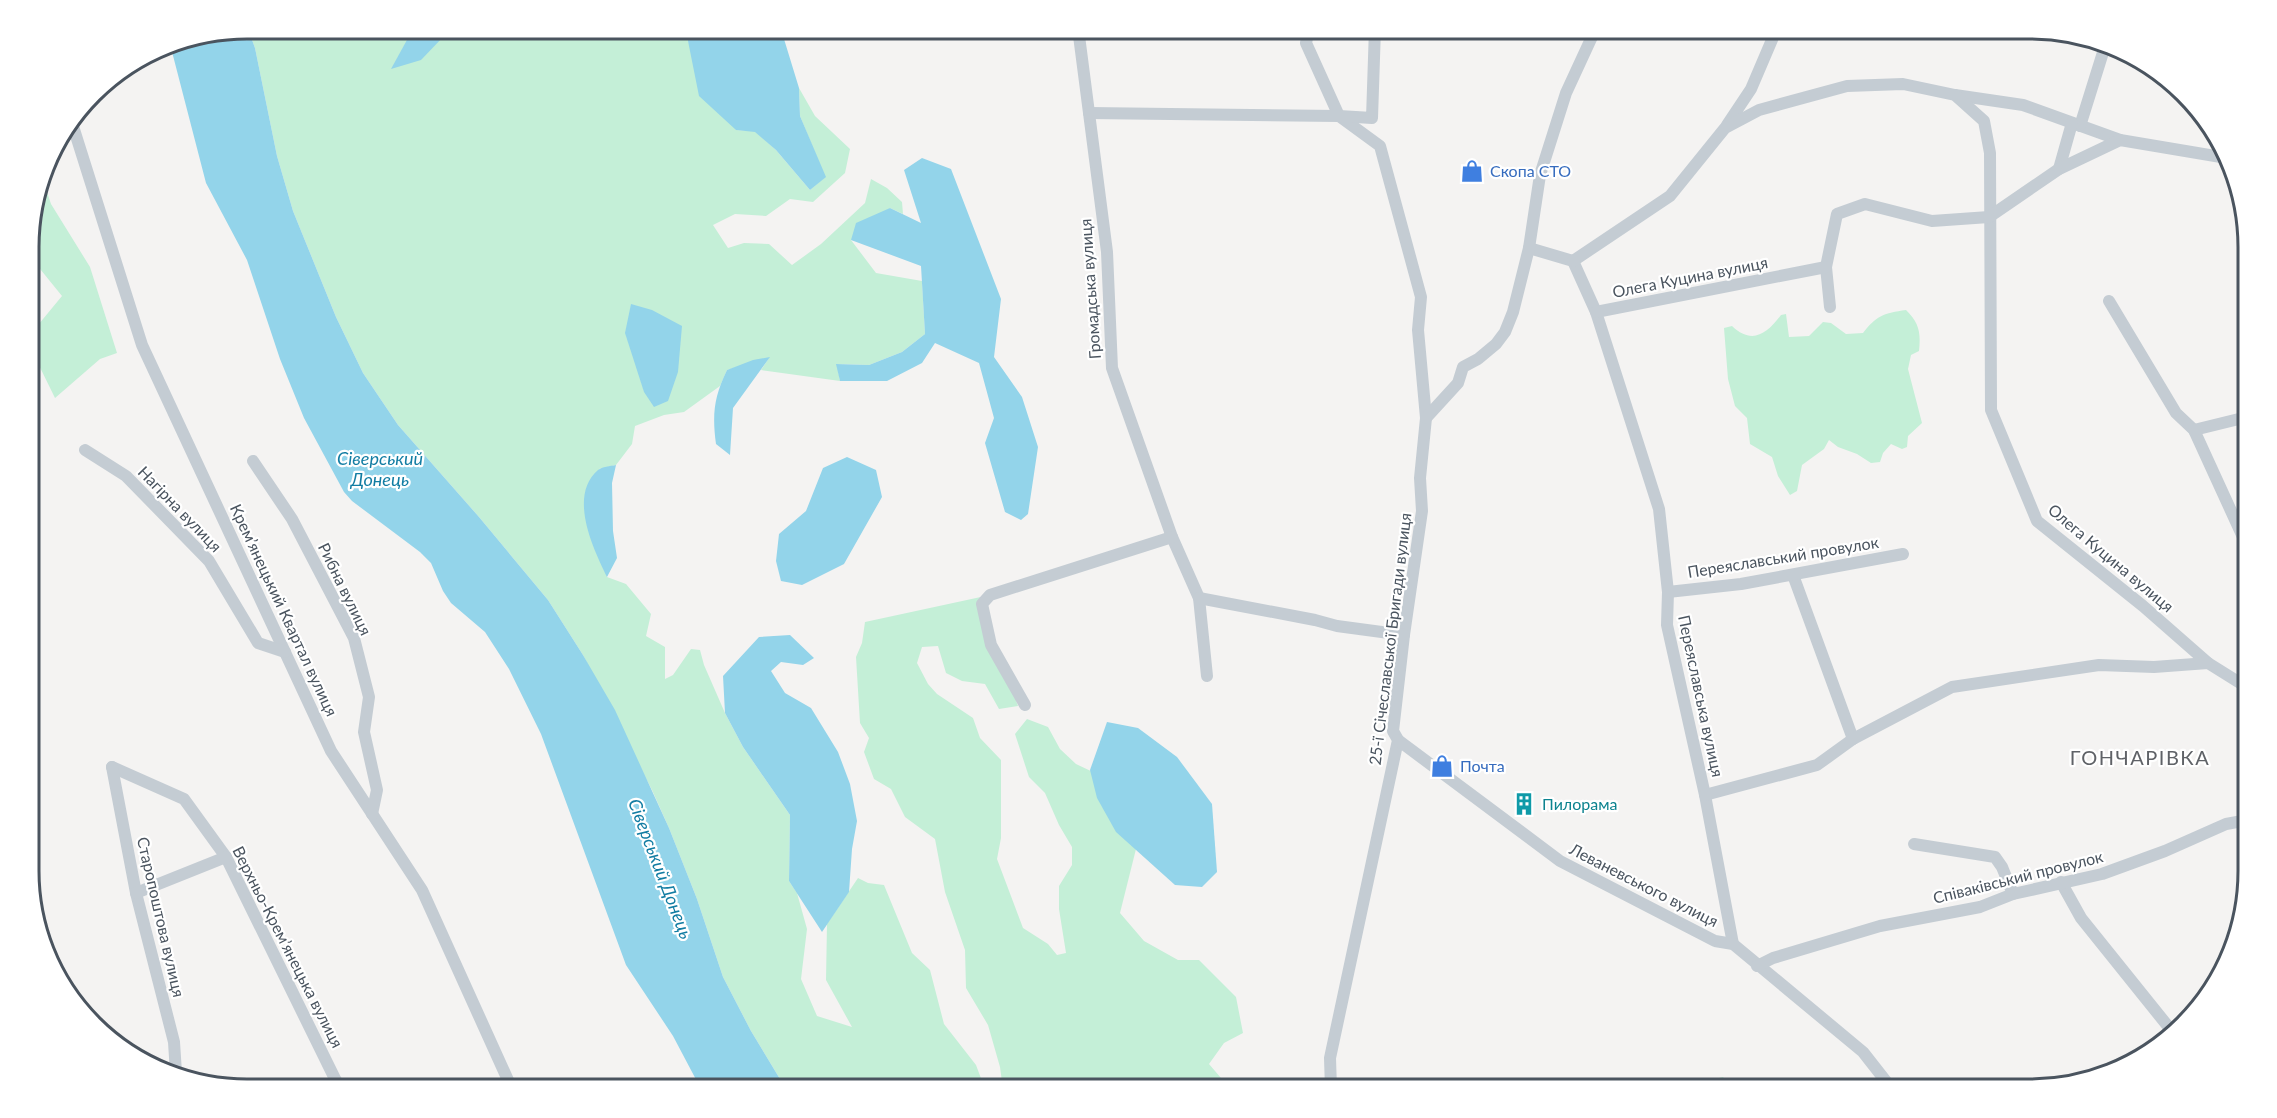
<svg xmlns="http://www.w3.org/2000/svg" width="2277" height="1118" font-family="Lato,sans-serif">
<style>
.green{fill:#c4efd7}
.water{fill:#93d4ea}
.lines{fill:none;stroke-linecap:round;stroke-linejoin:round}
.minor{stroke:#c4ccd3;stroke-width:12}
.labels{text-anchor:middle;stroke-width:4.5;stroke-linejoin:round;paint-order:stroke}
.shop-label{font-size:16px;fill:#366cbe;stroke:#fff;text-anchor:start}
.street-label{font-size:16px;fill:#4a545f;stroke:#fff}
.culture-label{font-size:16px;fill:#0d838f;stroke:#fff;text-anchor:start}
.water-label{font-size:18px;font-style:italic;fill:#127da3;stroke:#fff}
.quarter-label{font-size:20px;letter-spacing:1.5px;fill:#5f6267;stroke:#fff}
.rim{fill:none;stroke:#4a545f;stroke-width:3}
</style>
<rect width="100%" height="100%" fill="#f4f3f2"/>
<!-- green -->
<g class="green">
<path d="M248,29H688V41L736,130L755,131L776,150L810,190L825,177L800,116L799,88L815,116L850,149L845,173L813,202L790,199L766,216L735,214L713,225L728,248L744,243L769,244L792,265L821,244L865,203L871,179L887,188L902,202L903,214L890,208L851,240L876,273L922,281L925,334L902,352L869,365L837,364L840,381L761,370L769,358L727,370L720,386L684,412L664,415L635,426L632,444L616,465L599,469L607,577L626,584L651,614L646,636L665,647V679L673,675L691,649L700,650L704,665L725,713L743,747L790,815L789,881L797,893L807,929L801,979L817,1016L852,1027L826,980L827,924L858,878L868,883L884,885L912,953L930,970L944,1024L976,1065L985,1089H786L751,1031L723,977L697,899L669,828L652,790L583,655L548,600L479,517L398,425L363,373L336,317L293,211L277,156L255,48Z"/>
<path d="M43,180L51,204L90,267L117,353L100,359L55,398L29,345V336L62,296L32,259L29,261V232Z"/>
<path d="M1906,310C1919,323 1921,332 1919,351L1911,355L1908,369L1922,423L1908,436L1907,447L1902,449L1891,444L1883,453L1880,462L1871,463L1857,454L1838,447L1829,440L1824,449L1802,465L1797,491L1790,495L1778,476L1772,457L1750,444L1747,418L1735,406L1728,379L1724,328L1732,326C1752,345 1767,334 1781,315L1786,314L1789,337L1809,336L1823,322L1831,323L1846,334L1863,333C1876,316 1884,313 1906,310Z"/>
<path d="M990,595L982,604L1018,706L999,709L985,684L962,681L946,673L938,646L922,647L917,663L928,684L937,694L973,718L980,738L1001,760V838L997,859L1023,928L1048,944L1057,955L1066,953L1059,909V886L1072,865V847L1059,825L1045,793L1029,777L1015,734L1027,719L1048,727L1060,749L1076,764L1114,782L1140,833L1120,913L1144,941L1178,960H1199L1236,997L1243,1033L1224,1043L1209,1064L1227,1085L1250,1083L1256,1089H1003L1000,1067L988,1025L966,988L965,950L945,892L935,839L905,817L891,789L874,779L864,752L869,738L860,723L856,657L862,643L865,622Z"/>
<path d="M1723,1077L1732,1089H1672Z"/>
</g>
<!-- water -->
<g class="water">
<path d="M248,29L255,48L277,156L293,211L336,317L363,373L398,425L479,517L548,600L583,655L615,710L669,828L697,899L723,977L751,1031L786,1089H701L673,1036L626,965L541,734L509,669L485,632L451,603L443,591L431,563L420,552L352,501L344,492L304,418L280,359L247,260L206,183L170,44Z"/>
<path d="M413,29H446L444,36L421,60L391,69Z"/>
<path d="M688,29H754L784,39L799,88L800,116L826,177L810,190L776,150L755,132L736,130L699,96L688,41Z"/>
<path d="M922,158L951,169L1001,299L994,357L1022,397L1038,447L1028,514L1021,520L1005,512L985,443L994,418L979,363L935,343L922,363L887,381H840L836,364L869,365L902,352L925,334L921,266L851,240L856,223L890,208L921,223L904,170Z"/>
<path d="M631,304L652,310L682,326L678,372L668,401L654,407L644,392L625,333Z"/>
<path d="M770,357L733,408L730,455L716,444C712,414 714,397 727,370L753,360Z"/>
<path d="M847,457L876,470L882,497L844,564L802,585L781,581L776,561L779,534L806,511L823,468Z"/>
<path d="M616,465L612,483L613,531L617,558L607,577C593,548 568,496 598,470C602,467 610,466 616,465Z"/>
<path d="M790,635L814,658L803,665L781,662L771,671L785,693L811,708L838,752L850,784L857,821L852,849L849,892L822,932L789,881L790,815L743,747L725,713L723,676L759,637Z"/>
<path d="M1107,722L1138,728L1177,757L1212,804L1217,872L1202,887L1175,885L1116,832L1097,798L1090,770Z"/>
</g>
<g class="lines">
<!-- minor -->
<g class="minor">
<path d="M1078,28L1107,252L1112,368L1172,537L1199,598L1207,676"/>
<path d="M1309,28L1306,43L1339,116L1380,146L1421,297L1418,330L1426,418L1420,478L1422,511L1404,635L1393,731L1398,740L1330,1058L1331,1089"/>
<path d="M1955,95L2023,105L2120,140"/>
<path d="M1089,113L1339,116L1372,118L1375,28"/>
<path d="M72,123L142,345L331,751L422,890L512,1089"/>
<path d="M1727,125L1751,89L1777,28"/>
<path d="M2080,126L2105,46"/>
<path d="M2059,169L2072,123"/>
<path d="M1529,248L1573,261L1596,312L1659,509L1668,592L1667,625L1705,795L1733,944"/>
<path d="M1573,261L1670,196L1725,128L1759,110L1847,86L1903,84L1955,95L1984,121L1990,153L1991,410L2037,521L2143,606L2208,663"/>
<path d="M2109,301L2176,413L2194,430L2248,548"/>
<path d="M1830,307L1826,267L1837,214L1865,204L1932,221L1989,217L2059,169L2120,140L2221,157"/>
<path d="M1596,312L1826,267"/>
<path d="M1426,418L1458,383L1463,367L1478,359L1496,344L1505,332L1513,312L1529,248L1540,175L1566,93L1596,28"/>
<path d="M2194,430L2247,417"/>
<path d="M85,450L126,476L209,561L258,643L285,652"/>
<path d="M253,461L292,519L354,638L369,697L364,732L377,790L372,814"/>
<path d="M1793,575L1853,739"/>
<path d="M1668,592L1741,584L1903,554"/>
<path d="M1199,598L1315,620L1337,626L1404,635"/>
<path d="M1025,705L991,645L982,604L990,595L1172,537"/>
<path d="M1398,740L1560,861L1715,941L1733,944L1863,1052L1892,1089"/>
<path d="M112,767L184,799L226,857L340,1089"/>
<path d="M112,767L136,893L174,1042L176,1073"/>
<path d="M1705,795L1817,765L1853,739L1952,687L2099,665L2154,667L2208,663L2248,688"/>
<path d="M1914,844L1995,857L2002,867L2013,894"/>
<path d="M2061,882L2081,918L2171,1030"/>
<path d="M136,893L226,857"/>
<path d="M1757,966L1773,958L1880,926L1980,907L2013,894L2102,874L2165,851L2226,824L2248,820"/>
<path d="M326,1089L336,1081"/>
</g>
</g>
<!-- icons -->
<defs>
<g id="shop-bare" transform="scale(1.8)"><path d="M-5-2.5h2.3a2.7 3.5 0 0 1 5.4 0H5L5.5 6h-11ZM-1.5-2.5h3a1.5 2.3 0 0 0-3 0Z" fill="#3f7fe0" stroke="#fff" stroke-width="2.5" paint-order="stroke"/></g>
<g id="building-bare" transform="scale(1.8)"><path d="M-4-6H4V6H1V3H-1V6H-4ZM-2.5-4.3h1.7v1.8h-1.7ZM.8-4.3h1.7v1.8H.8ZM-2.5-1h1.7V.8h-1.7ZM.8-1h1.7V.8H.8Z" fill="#0f9aa8" stroke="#fff" stroke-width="2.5" paint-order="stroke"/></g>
</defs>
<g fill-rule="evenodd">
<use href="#shop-bare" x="1472" y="171"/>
<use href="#shop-bare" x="1442" y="766"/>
<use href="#building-bare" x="1524" y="804"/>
</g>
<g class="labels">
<!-- shop labels -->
<g class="shop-label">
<text x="1490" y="177">Скопа СТО</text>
<text x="1460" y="772">Почта</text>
</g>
<!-- street labels -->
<g class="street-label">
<text transform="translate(1690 277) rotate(-11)" y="6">Олега Куцина вулиця</text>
<text transform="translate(1090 289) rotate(-94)" y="6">Громадська вулиця</text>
<text transform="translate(180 509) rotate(46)" y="6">Нагірна вулиця</text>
<text transform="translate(1783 557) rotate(-9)" y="6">Переяславський провулок</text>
<text transform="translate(2111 558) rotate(40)" y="6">Олега Куцина вулиця</text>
<text transform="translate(345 589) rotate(64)" y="6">Рибна вулиця</text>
<text transform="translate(284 610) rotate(65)" y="6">Крем’янецький Квартал вулиця</text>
<text transform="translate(1390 639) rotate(-83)" y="6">25-ї Січеславської Бригади вулиця</text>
<text transform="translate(1701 696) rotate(78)" y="6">Переяславська вулиця</text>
<text transform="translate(2018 877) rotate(-14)" y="6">Співаківський провулок</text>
<text transform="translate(1644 885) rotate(27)" y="6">Леваневського вулиця</text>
<text transform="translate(161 917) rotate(77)" y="6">Старопоштова вулиця</text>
<text transform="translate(288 947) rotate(63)" y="6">Верхньо-Крем’янецька вулиця</text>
</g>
<!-- culture labels -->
<g class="culture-label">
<text x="1542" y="810">Пилорама</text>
</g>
<!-- water labels -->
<g class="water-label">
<text x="380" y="465">Сіверський<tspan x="380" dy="21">Донець</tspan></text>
<text transform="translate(660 869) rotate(69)" y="6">Сіверський Донець</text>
</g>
<!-- quarter labels -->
<g class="quarter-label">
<text x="2140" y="765">ГОНЧАРІВКА</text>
</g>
</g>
<!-- crop -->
<path d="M0 0H2277V1118H0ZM247 39H2030A208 208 0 0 1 2238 247V871A208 208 0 0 1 2030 1079H247A208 208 0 0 1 39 871V247A208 208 0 0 1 247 39Z" fill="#fff" fill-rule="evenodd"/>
<path class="rim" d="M247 39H2030A208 208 0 0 1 2238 247V871A208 208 0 0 1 2030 1079H247A208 208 0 0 1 39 871V247A208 208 0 0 1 247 39Z"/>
</svg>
